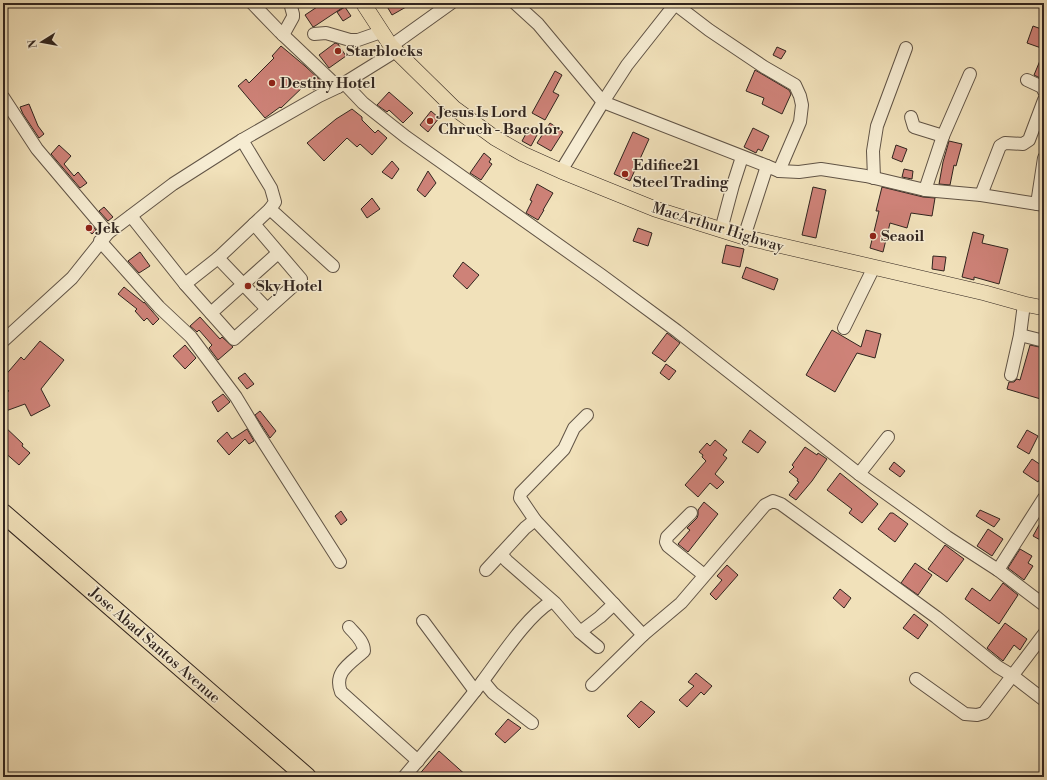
<svg xmlns="http://www.w3.org/2000/svg" width="1047" height="780" font-family="'Libre Bodoni',serif">
<style>
.building{fill:#ce8278;stroke:#31251f}
.lines{fill:none;stroke-linecap:round;stroke-linejoin:round}
.minor-casing{stroke:#615446;stroke-width:14}
.major-casing{stroke:#31251f;stroke-width:16}
.highway-casing{stroke:#31251f;stroke-width:20}
.minor{stroke:#f6ecd2;stroke-width:12}
.major{stroke:#f1e1ba;stroke-width:15}
.highway{stroke:#f1e1ba;stroke-width:18}
.poi-dot{fill:#8f2418;stroke:#f6ecd2;stroke-width:1.5}
.labels{text-anchor:middle;stroke-width:3;stroke-linejoin:round;paint-order:stroke}
.poi-label{font-size:15px;font-weight:bold;fill:#31251f;stroke:#f6ecd2;text-anchor:start}
.street-label{font-size:15px;fill:#31251f;stroke:#f6ecd2}
</style>
<rect width="100%" height="100%" fill="#f1e1ba"/>
<filter id="stains"><feTurbulence type="fractalNoise" baseFrequency=".005" numOctaves="4"/><feColorMatrix values="0 0 0 0 .2 0 0 0 0 .09 0 0 0 0 .02 0 0 0 .5 -.17"/></filter>
<radialGradient id="worn" r=".72"><stop offset=".6" stop-color="#630" stop-opacity="0"/><stop offset="1" stop-color="#630" stop-opacity=".3"/></radialGradient>
<!-- building -->
<g class="building">
<path d="M323,3H338L342,8L315,26L313,27L305,15Z"/>
<path d="M385,3H413L392,15Z"/>
<path d="M345,7L351,16L343,21L337,12Z"/>
<path d="M1033,26L1044,30V49L1027,43Z"/>
<path d="M335,43L338,44L346,56L329,68L319,55Z"/>
<path d="M281,46L305,66L321,81L314,90L306,84L281,108L280,107L265,118L238,86L246,79L249,83L274,58L272,56Z"/>
<path d="M777,47L786,51L781,59L773,55Z"/>
<path d="M1044,51V80L1034,75Z"/>
<path d="M755,70L789,90L791,94L782,114L762,104L764,98L746,91Z"/>
<path d="M555,71L562,75L553,92L559,95L545,120L532,113Z"/>
<path d="M389,92L413,113L403,123L389,110L387,112L377,105Z"/>
<path d="M29,104L38,126L44,134L39,138L23,114L20,107Z"/>
<path d="M352,109L362,117V120L375,133L378,130L387,138L372,155L360,144L357,147L347,138L324,161L307,143L336,119Z"/>
<path d="M431,111L439,118L428,132L420,125Z"/>
<path d="M550,123L563,132L551,151L537,143Z"/>
<path d="M753,128L769,136L762,151L758,149L756,153L744,147Z"/>
<path d="M528,130L537,135L531,146L522,141Z"/>
<path d="M633,132L649,139L630,181L614,174Z"/>
<path d="M949,141L962,144L956,166L954,165L950,185L939,184L943,162Z"/>
<path d="M59,145L71,156L64,164L74,176L78,172L87,183L80,188L51,154Z"/>
<path d="M896,145L907,149L902,162L892,158Z"/>
<path d="M484,153L491,159L489,162L492,164L481,180L470,173Z"/>
<path d="M392,161L399,169L392,179L382,172Z"/>
<path d="M904,169L913,171L912,179L902,177Z"/>
<path d="M428,171L436,183L425,197L417,190Z"/>
<path d="M537,184L553,193L543,210H544L538,220L526,213L532,201L530,200Z"/>
<path d="M813,187L826,190L816,238L802,235Z"/>
<path d="M882,187L923,197L935,198L932,216L911,213L907,228L890,223L883,252L870,248L879,211H876Z"/>
<path d="M372,198L380,209L367,218L361,209Z"/>
<path d="M104,207L113,217L108,221L99,211Z"/>
<path d="M90,223L96,230L92,234L85,228Z"/>
<path d="M638,228L652,233L648,246L633,241Z"/>
<path d="M973,232L984,235L982,243L1008,249L999,284L974,277V280L962,277Z"/>
<path d="M726,245L744,249L740,267L722,263Z"/>
<path d="M140,252L150,266L139,273L128,261Z"/>
<path d="M933,256L946,257L944,271L932,269Z"/>
<path d="M463,262L479,275L467,289L453,276Z"/>
<path d="M746,267L778,279L774,290L742,278Z"/>
<path d="M124,287L144,303V302L159,319L153,325L147,318L144,321L135,311L137,309L118,294Z"/>
<path d="M200,317L220,339L222,337L233,347L218,360L209,348L212,345L199,330L197,332L190,326Z"/>
<path d="M832,330L861,347L866,330L881,334L875,358L857,353L835,392L806,375Z"/>
<path d="M667,333L680,343L665,362L652,353Z"/>
<path d="M40,341L64,360L41,389L50,406L31,416L25,404L3,412V394L9,391L3,385V378L21,357L24,360Z"/>
<path d="M185,345L196,358L185,369L173,356Z"/>
<path d="M1030,345L1044,348V400L1007,389L1009,382H1014L1017,379L1020,380Z"/>
<path d="M666,364L676,371L669,380L660,373Z"/>
<path d="M245,373L254,384L247,389L238,378Z"/>
<path d="M223,394L230,402L218,412L212,402Z"/>
<path d="M260,411L276,431L270,438L255,415Z"/>
<path d="M3,425L23,444L22,446L30,453L19,465L3,451Z"/>
<path d="M247,429L254,441L249,444L245,439L229,455L217,441L227,432L232,439Z"/>
<path d="M750,430L766,442L758,453L742,442Z"/>
<path d="M1027,430L1038,436L1029,454L1017,447Z"/>
<path d="M715,440L727,450L723,455L727,458L715,474L724,482L717,489L710,483L698,497L685,485L706,461L702,457L703,455L699,452L707,443L710,446Z"/>
<path d="M805,447L817,455L818,453L827,459L812,481L796,500L789,495L799,482L797,481L798,479L789,472L794,467L792,465Z"/>
<path d="M1032,459L1044,467V472L1038,482L1023,472Z"/>
<path d="M894,462L905,471L900,477L889,469Z"/>
<path d="M840,473L878,504L862,523L849,513L852,509L827,490Z"/>
<path d="M704,502L718,514L688,552L678,544L690,530L687,528L697,518L698,515V510Z"/>
<path d="M980,510L1000,519L994,527L976,516Z"/>
<path d="M341,511L347,520L341,525L335,516Z"/>
<path d="M890,513H893L908,524L895,542L878,529Z"/>
<path d="M1044,516V542L1033,536Z"/>
<path d="M988,529L1003,539L992,556L977,546Z"/>
<path d="M945,545L964,559L947,582L928,569Z"/>
<path d="M1020,549L1032,556L1028,563L1033,566L1024,580L1008,568Z"/>
<path d="M915,563L932,575L918,595L901,583Z"/>
<path d="M727,565L738,575L716,600L710,594L722,580L717,576Z"/>
<path d="M1003,583L1018,595L999,624L965,599L972,588L990,601Z"/>
<path d="M840,589L851,598L844,608L833,598Z"/>
<path d="M914,614L928,625L918,639L903,628Z"/>
<path d="M1005,623L1027,639L1020,650L1014,645L1003,661L987,648Z"/>
<path d="M696,673L712,686L704,695L701,692L687,707L679,700L694,686L688,682Z"/>
<path d="M641,701L655,712L639,728L627,716Z"/>
<path d="M508,719L521,728L505,743L495,734Z"/>
<path d="M439,751L468,777H417Z"/>
</g>
<g class="lines">
<!-- minor casing -->
<g class="minor-casing">
<g id="minor">
<path d="M252,3L280,32L338,87"/>
<path d="M515,3L538,24L603,102L767,166"/>
<path d="M3,4L4,3"/>
<path d="M675,4L709,30L764,67L795,85L800,96L802,105L800,122L779,171"/>
<path d="M314,34L326,33L350,40H358L381,32"/>
<path d="M283,35L293,17V14L290,3"/>
<path d="M391,46L451,3"/>
<path d="M1027,80L1042,87L1044,91"/>
<path d="M344,83L363,103L406,137L601,275L677,331L859,474L947,537L998,570L1044,605"/>
<path d="M3,97L37,149L108,233"/>
<path d="M911,117L914,127L943,136L925,190"/>
<path d="M943,136L970,74"/>
<path d="M561,171L603,102L627,65L676,3"/>
<path d="M874,178L873,151L877,126L906,48"/>
<path d="M981,195L1000,146L1005,143L1023,144L1029,140L1044,100"/>
<path d="M1037,204L1044,158"/>
<path d="M270,209L333,266"/>
<path d="M131,216L185,284L234,339L301,279L254,224"/>
<path d="M721,230L733,185L742,157"/>
<path d="M744,237L767,166L779,171L799,172L821,169L866,176L925,190L981,195L1044,205"/>
<path d="M100,241L159,307L191,337L236,397L259,435L340,562"/>
<path d="M218,258L267,309"/>
<path d="M185,284L218,258L270,209L275,202L271,188L242,140"/>
<path d="M211,313L278,253"/>
<path d="M844,328L874,267"/>
<path d="M1020,335L1044,341"/>
<path d="M3,341L72,278L108,233L173,184L242,140L319,96L338,87L396,51"/>
<path d="M1011,375L1020,335L1024,304"/>
<path d="M587,415L574,428L564,449L521,493L520,498L535,520L643,635"/>
<path d="M859,474L888,437"/>
<path d="M691,513L667,537L666,542L668,546L704,575"/>
<path d="M501,554L507,561L555,603L580,632L598,647"/>
<path d="M486,570L525,528L535,520"/>
<path d="M998,570L1044,498"/>
<path d="M423,621L475,691"/>
<path d="M349,627C355,634 364,641 364,651C351,663 333,672 341,692L418,761"/>
<path d="M580,632L600,617L614,604"/>
<path d="M916,679L965,714L977,715L984,713L1044,634"/>
<path d="M483,681L493,693L532,723"/>
<path d="M592,685L643,635L681,603L765,505L773,501L781,504L936,617L998,667L1013,676L1044,700"/>
<path d="M404,777C430,746 457,715 482,682C501,657 526,617 552,601"/>
</g>
</g>
<!-- major casing -->
<g class="major-casing">
<path id="major" d="M363,3L391,46L454,108L495,138L523,154L561,171L655,209L744,237L985,293L1024,304L1044,308"/>
</g>
<!-- highway casing -->
<g class="highway-casing">
<path id="highway" d="M3,513L307,777"/>
</g>
<!-- minor -->
<use href="#minor" class="minor"/>
<!-- major -->
<use href="#major" class="major"/>
<!-- highway -->
<use href="#highway" class="highway"/>
</g>
<!-- markers -->
<g class="poi-dot">
<circle cx="338" cy="51" r="4"/>
<circle cx="272" cy="83" r="4"/>
<circle cx="430" cy="121" r="4"/>
<circle cx="625" cy="174" r="4"/>
<circle cx="89" cy="228" r="4"/>
<circle cx="873" cy="236" r="4"/>
<circle cx="248" cy="286" r="4"/>
</g>
<g class="labels">
<!-- poi labels -->
<g class="poi-label">
<text x="346" y="56">Starblocks</text>
<text x="280" y="88">Destiny Hotel</text>
<text x="438" y="117">Jesus Is Lord<tspan x="438" dy="17">Chruch - Bacolor</tspan></text>
<text x="633" y="170">Edifice21<tspan x="633" dy="17">Steel Trading</tspan></text>
<text x="97" y="233">Jek</text>
<text x="881" y="241">Seaoil</text>
<text x="256" y="291">Sky Hotel</text>
</g>
<!-- street labels -->
<g class="street-label">
<text transform="translate(718 227) rotate(17)" y="5">MacArthur Highway</text>
<text transform="translate(155 645) rotate(41)" y="5">Jose Abad Santos Avenue</text>
</g>
</g>
<!-- margin -->
<rect width="1047" height="780" fill="none" stroke="#f1e1ba" stroke-width="16"/>
<rect x="4" y="4" width="1039" height="772" fill="none" stroke="#31251f" stroke-width="2"/>
<rect x="8" y="8" width="1031" height="764" fill="none" stroke="#31251f"/>
<!-- north arrow -->
<g transform="translate(42 42) rotate(259)" stroke="#f6ecd2" stroke-width="3" paint-order="stroke">
<path d="M0-3L7 15L0 10L-7 15Z" fill="#31251f"/>
<text y="-6" font-size="11" font-weight="bold" text-anchor="middle" fill="#31251f">N</text>
</g>
<rect width="100%" height="100%" filter="url(#stains)"/>
<rect width="100%" height="100%" fill="url(#worn)"/>
</svg>
